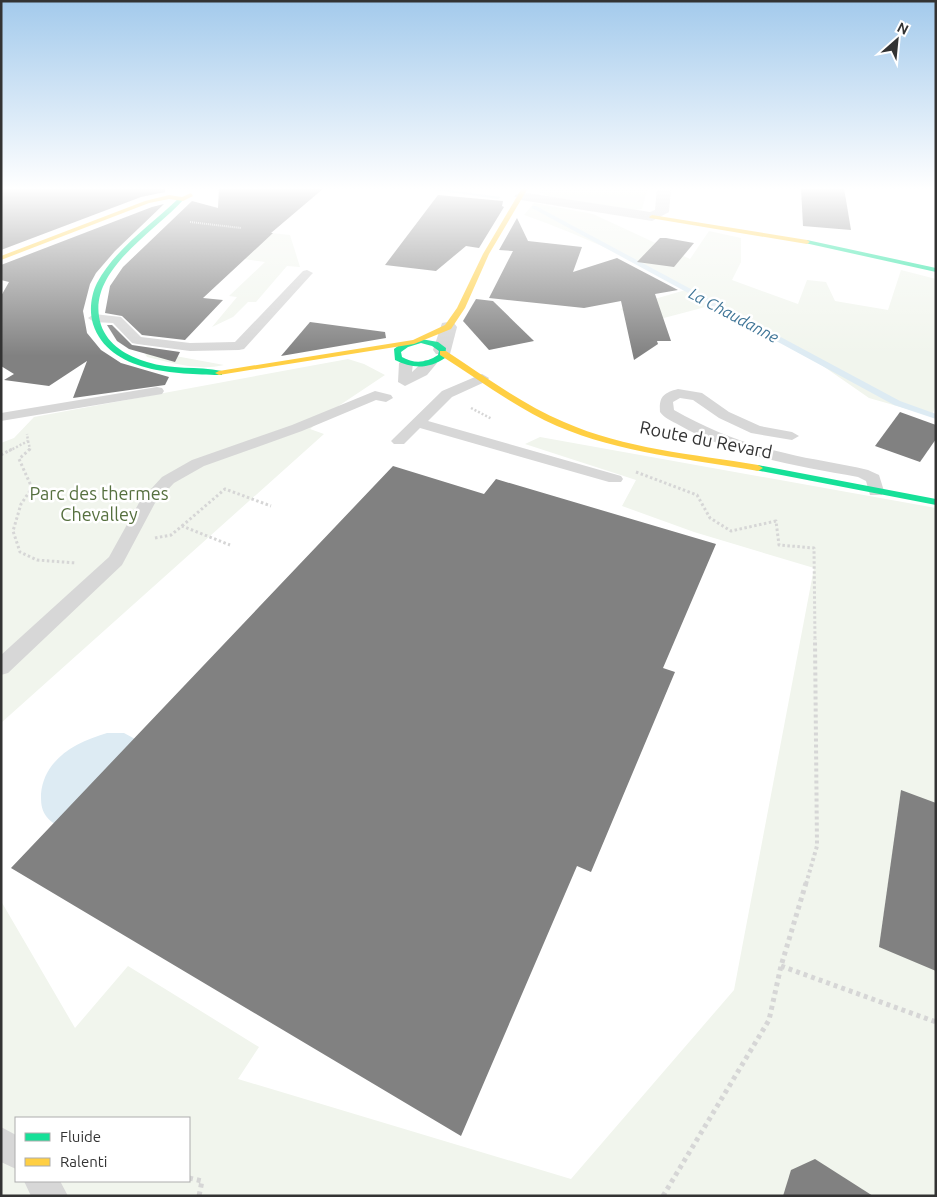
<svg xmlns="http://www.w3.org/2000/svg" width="937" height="1197" font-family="Ubuntu,sans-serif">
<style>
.green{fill:#f1f5ed;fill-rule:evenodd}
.water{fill:#ddebf3}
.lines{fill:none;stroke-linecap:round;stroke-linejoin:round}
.stream{fill:#ddebf3;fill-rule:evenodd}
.building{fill:#818181}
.path-far4{stroke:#d6d6d6;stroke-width:2;stroke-dasharray:1 1;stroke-linecap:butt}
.path-far3{stroke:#d6d6d6;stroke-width:2.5;stroke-dasharray:2 2;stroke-linecap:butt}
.path-far2{stroke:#d6d6d6;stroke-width:3;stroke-dasharray:2.5 2.5;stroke-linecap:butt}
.path-far1{stroke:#d6d6d6;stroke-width:4;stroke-dasharray:3 3;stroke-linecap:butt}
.path{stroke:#d6d6d6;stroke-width:5;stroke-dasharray:4 4;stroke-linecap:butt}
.lane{fill:#d7d7d7;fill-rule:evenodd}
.street{fill:#d7d7d7;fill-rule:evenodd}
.fast{fill:#16e098;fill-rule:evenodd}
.slow{fill:#ffcf43;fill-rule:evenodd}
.labels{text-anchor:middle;stroke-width:5;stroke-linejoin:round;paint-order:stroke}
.far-water-label{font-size:16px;font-style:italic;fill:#3f7597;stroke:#fff}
.street-label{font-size:18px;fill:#333;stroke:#fff}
.park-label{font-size:18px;fill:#56703f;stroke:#fff}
</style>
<rect width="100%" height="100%" fill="#fff"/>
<!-- green -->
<g class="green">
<path d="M538,188H648L642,209L634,210L551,197L541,193Z"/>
<path d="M534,203L593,214L690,259L709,231L741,238V262L732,280L798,304L807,280L826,282L835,301L888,310L901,270L936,279V404L932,416L869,398L820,364L713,305L645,323L620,309L689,289C635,261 582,235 524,215Z"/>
<path d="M214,227L290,235L300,267L287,266L256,302H248L233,317L212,327L237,297L229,296L265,262L244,259Z"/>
<path d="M143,350L224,365C197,371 173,363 147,357Z"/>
<path d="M348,359L364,364L385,375L340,405L310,429L324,434L1,723V443L14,438L34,417Z"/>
<path d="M540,437L936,508V1196H1V901L75,1028L128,966L259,1047L238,1079L571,1179L734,990L814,568L694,532L622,506L636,480L525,444ZM16,1118H189V1181H16Z"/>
</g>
<!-- water -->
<path class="water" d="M107,733H124L181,764L78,837C69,831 52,825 46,816C41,809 41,802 41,794C44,759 76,742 107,733Z"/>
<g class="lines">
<!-- stream -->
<g class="stream">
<path d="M420,188H434L501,197L498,199Z"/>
<path d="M532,206H536L900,401L936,414V419L894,405L532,208Z"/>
</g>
</g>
<!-- building -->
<g class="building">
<path d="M1,188H165V192L141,197L1,250Z"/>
<path d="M219,188H324L271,233H273L203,298L223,300L185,340L142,335L122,316L105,313L110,286L123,267L192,201L218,208Z"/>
<path d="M801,188H844L851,230L803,226Z"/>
<path d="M438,195L503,201L502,206L504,207L479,248L466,246L436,271L385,265Z"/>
<path d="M164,204L115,251L96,273L90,284L83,311L87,333L101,350L121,363L169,377L165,385L73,398L87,361L49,386L4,380L14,374L1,366V296L9,282L1,280V265L152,207Z"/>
<path d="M517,218L528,241L582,247L573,272L617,258L678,290L655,294L671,341H657L658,344L634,360L621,301L584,308L489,298L513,251L499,250Z"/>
<path d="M660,238H666L694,243L674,267L637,262Z"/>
<path d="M476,299L493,301L534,341L489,350L463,321Z"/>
<path d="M310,322L385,332L386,338L281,356Z"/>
<path d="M107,325H112L132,345L180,352L175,362L129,349L117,341Z"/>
<path d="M900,412L936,425V439L920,462L875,446Z"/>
<path d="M393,466L484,494L496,479L716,544L663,668L675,672L591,872L577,866L461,1136L11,868Z"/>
<path d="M901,790L936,803V971L879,947Z"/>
<path d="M815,1159L873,1196H783L791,1170Z"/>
</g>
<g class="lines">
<!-- path-far4 -->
<path class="path-far4" d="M190,222L241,228"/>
<!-- path-far3 -->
<g class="path-far3">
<path d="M471,408L492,419"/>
<path d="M28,441L30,449L28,451"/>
<path d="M9,451L28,441L27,434"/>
</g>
<!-- path-far2 -->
<g class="path-far2">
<path d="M30,449L19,459L32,488L21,504L13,531L20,552L37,560L76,563"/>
<path d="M1,455L12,449"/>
<path d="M636,472L697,495L710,518L731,531L776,521L779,545L814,548L815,640"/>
<path d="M182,526L225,489L271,506"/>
<path d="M155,538L171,535L182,526L230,545"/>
</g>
<!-- path-far1 -->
<path class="path-far1" d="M806,884L817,846L815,639"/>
<!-- path -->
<g class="path">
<path d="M781,966L936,1022"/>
<path d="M189,1178L202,1181L199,1196"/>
<path d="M663,1196L769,1020L781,966L806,883"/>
</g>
<!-- lane -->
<g class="lane">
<path d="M307,270L313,273L311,275L244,349L239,350L190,351L137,344L132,343L113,323L94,322L88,318L94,314L121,317L141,337L190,343L235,342L303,271Z"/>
<path d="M406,359L413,363L412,372L425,360H435L437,363L427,375L405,386L398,382L399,363Z"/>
<path d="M482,374L489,378L487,381L452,397L428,421L621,476L623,479L621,482H609L420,428L404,444H394L391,441L394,438L442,391Z"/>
<path d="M157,387L162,388L164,391L162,394L1,421V413Z"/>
<path d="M678,389L702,393L729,412L760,426L792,432L799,436L792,440L751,433L719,418L693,400L680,398L673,402L674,410C709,430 745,444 785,453C812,460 840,463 868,470L879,475L884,491L882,495H870L866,481L858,477C797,466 733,456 679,425C672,421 664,418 660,412C659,397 663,393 678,389Z"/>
<path d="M375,391L391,395L393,398L386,402L376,400L302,431L204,466L174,483L155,503L122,565L8,673L1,675V655L109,557L140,501L162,477L192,460L292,425Z"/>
<path d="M1,1127L16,1135V1169L1,1162Z"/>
<path d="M24,1181H60L68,1196H31Z"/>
</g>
<!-- street -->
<g class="street">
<path d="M657,188H671L669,212L652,221L521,200L514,196L521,192L650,212L655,210Z"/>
<path d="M448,322L454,323L457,327L450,354H436L433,350L442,323Z"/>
</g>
<!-- fast -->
<g class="fast">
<path d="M179,198L184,199C154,233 84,272 101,325C108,345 127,356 147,362C171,370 197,366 222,371V375H219C177,374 109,373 93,324C89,311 91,295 97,283C115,249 152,224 179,198Z"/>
<path d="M807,240L936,268V272L805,243V241Z"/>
<path d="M421,339L438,342L446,348L445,358C429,369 412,369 395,360L394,349L402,343ZM421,343L432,346L439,351L438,355C426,363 414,364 402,357L401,352L408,347Z"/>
<path d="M758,465L936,499V505L755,470V466Z"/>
</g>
<!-- slow -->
<g class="slow">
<path d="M522,188H528L489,254L465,308L451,329L414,344L219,375L215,373L219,371L413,340L445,325L457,308L483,254Z"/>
<path d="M191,193L193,196L183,201L169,199L149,203L1,260V256L145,201L169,195L182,197Z"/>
<path d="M652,215L807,240L810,242L807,244L650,218L649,217Z"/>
<path d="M440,351H446C484,376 522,404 564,422C625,449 693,454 758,465L763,468L758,471C691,459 620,453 557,426C516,408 478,379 440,355Z"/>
</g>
</g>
<!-- sky -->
<linearGradient id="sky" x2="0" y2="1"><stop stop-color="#a3caec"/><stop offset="0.53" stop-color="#fff"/><stop offset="1" stop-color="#fff" stop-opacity="0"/></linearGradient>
<rect width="937" height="356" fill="url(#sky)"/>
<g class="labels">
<!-- far-water labels -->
<g class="far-water-label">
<text transform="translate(734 315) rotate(28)" y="6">La Chaudanne</text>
</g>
<!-- street labels -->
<g class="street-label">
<text transform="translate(706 440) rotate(11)" y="6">Route du Revard</text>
</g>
<!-- park labels -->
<g class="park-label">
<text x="99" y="500">Parc des thermes<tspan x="99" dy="21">Chevalley</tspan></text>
</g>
</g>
<!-- border -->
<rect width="937" height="1197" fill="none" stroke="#333333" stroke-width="5"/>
<!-- legend -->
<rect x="15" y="1117" width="175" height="65" fill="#ffffff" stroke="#adadad"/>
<rect x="25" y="1133" width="25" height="8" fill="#16e098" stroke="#adadad"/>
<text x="60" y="1142" font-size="15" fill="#333333">Fluide</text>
<rect x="25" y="1158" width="25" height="8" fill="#ffcf43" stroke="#adadad"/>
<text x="60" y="1167" font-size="15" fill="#333333">Ralenti</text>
<!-- north arrow -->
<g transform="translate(897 40) rotate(27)" stroke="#ffffff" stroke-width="4" paint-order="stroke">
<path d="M0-4L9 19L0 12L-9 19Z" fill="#333333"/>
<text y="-8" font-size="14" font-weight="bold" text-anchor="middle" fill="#333333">N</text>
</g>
</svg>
